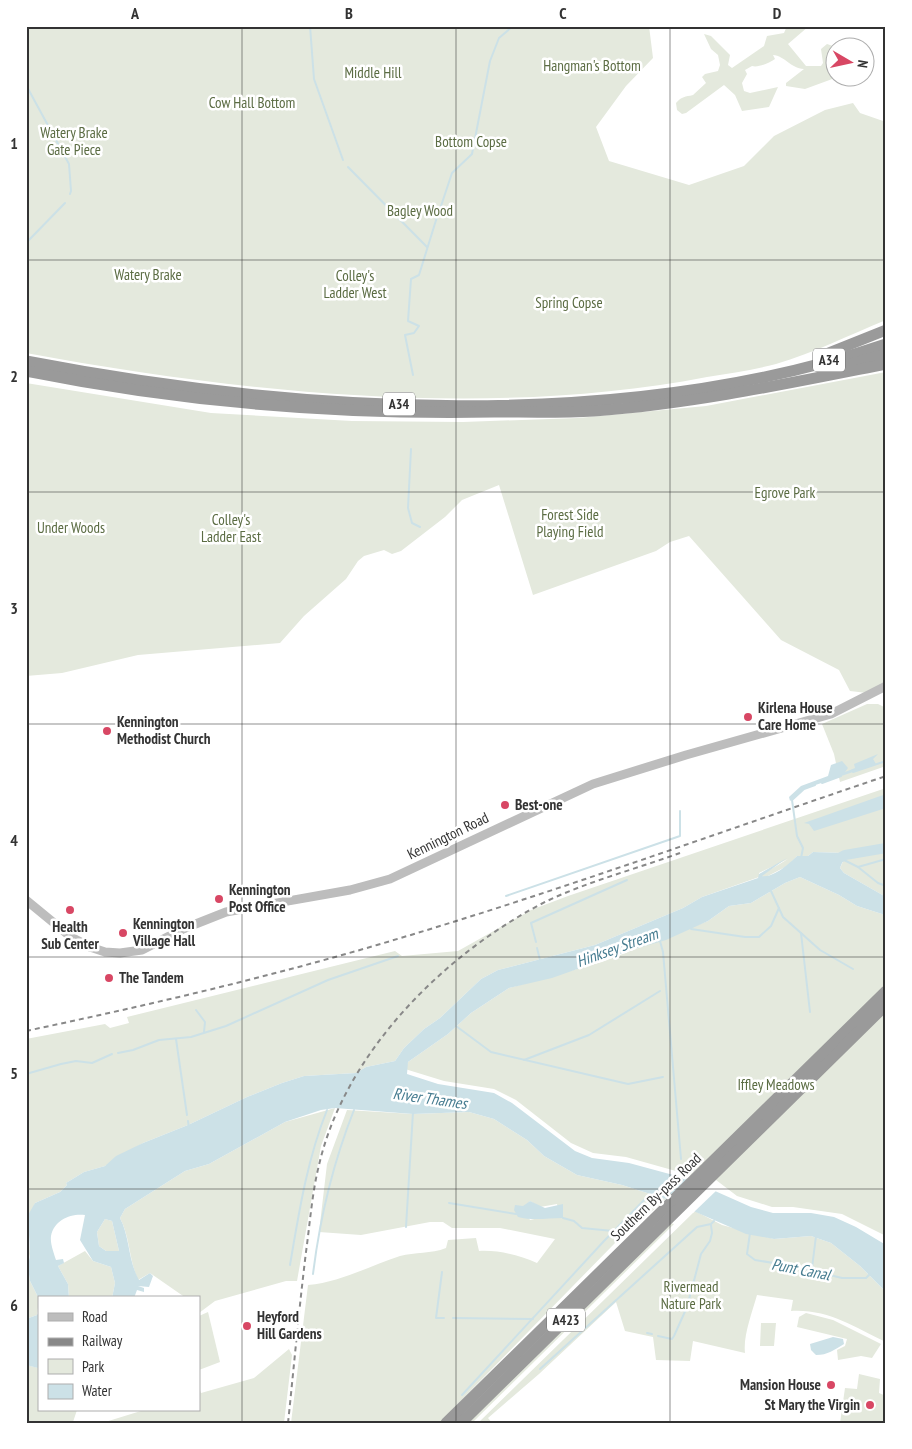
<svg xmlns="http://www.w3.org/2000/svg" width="912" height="1449" font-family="'PT Sans Narrow',sans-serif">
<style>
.green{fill:#e4e9dd;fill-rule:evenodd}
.water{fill:#cce1e7;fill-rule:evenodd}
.pier{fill:#fff}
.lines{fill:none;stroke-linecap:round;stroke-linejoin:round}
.stream{stroke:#cce1e7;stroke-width:2}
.river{stroke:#cce1e7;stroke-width:10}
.secondary{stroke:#bdbdbd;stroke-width:9}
.highway{stroke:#9a9a9a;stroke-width:11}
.rail{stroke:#888;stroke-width:2;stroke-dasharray:5 4;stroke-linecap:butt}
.grid{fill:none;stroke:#333;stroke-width:1;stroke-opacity:0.55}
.poi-dot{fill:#d84764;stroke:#fff;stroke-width:2}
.labels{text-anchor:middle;stroke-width:5;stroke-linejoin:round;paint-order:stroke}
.shield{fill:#fff;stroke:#707070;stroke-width:1}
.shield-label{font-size:14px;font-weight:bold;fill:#333}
.park-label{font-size:15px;fill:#5b6c43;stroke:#fff}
.poi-label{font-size:15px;font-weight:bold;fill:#333;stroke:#fff;text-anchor:start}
.street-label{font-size:15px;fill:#333;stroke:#fff}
.water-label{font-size:16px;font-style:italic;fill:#467c90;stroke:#fff}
.neatline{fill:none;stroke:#333;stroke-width:2}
.grid-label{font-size:16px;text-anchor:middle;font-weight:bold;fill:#333}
</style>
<rect width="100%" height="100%" fill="#fff"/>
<!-- green -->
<g class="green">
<path d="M26,26H649L653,58L626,86L596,127L609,161L689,185L744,166L774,136L825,110L853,103L860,113L886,122V320C849,335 814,353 776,364C753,370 730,373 707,377C490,419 242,393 26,353Z"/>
<path d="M787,26H809L788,44L806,66H821L823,63L821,49L827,44L836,47L835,78L805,89L786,86V83L804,69C790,68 785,56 773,55L775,59C769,63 758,68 752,66L745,70L747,74L742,83L744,91L750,93L778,87L769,107L742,111L735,95L724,85L686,113L682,114L677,110L676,103C682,96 685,97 693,95L706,83L702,77L705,74L718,71L720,65L718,55L711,49L704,34L711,36L730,55L728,65L732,68L764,46L767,36L784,33Z"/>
<path d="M886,372V681L867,693L850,691L839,670L781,640L689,536L670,542L656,551L533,595L499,485L462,500L445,517L401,551L392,554L384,550L364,556L358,561L346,579L304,616L280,643L138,655L62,673L26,676V383L211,413L352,421L463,422L578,418L706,406Z"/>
<path d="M867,704H878L886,708V766L840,782L834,754L822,724Z"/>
<path d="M886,788V844L882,846L846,853L813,852L808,856H797L789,865L766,877H763L761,875L788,859L759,873V877L702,897L683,908L595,945L498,970L481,979L440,1018L424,1029L404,1048L395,1061L366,1067L356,1073L304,1076L282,1083L247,1097L188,1125L143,1143L105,1166L84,1172L66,1183L67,1185L60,1192L35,1203L28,1228L30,1254L28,1261L30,1281L39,1299L37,1315L26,1319V1039L105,1024L110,1028L129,1023L127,1017L395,951L402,956L458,951L531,910L568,896Z"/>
<path d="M886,852V897L844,873L840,868L845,857Z"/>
<path d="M800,877L839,895L857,906L882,914L886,919V1236L842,1214L793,1207H772L737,1196L699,1167L690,1175L626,1157L593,1153L571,1143L516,1100L494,1089L444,1081L405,1069L408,1062L448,1034L471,1013L509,988L602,962L708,921L729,906L751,903L785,883Z"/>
<path d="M335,1108L321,1146L297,1281H286L215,1301L199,1313V1298H186L150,1273L138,1280C129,1260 130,1237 120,1218L125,1209L185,1171L209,1164L285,1122Z"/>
<path d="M347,1110L413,1114L469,1112L494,1119L527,1140L544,1156L577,1175L622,1185L666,1199L615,1243L439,1423H291L308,1285C341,1282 369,1266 400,1256C415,1252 431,1254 446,1248L448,1240L476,1238L479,1251C499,1250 519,1255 537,1263L555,1239L500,1228H452L443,1222H430L361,1235L319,1232L327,1164ZM530,1201L540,1207L557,1204L560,1218L543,1217L530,1220L523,1207Z"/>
<path d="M695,1211L722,1225L774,1239L811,1236L831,1243L860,1266L886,1292V1342C853,1327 829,1309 791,1311L793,1300L757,1295C752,1313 743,1336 745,1353L693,1341L690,1361L656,1360L653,1337L625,1331L616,1302L539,1374L488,1418L492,1423H478Z"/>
<path d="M105,1219L112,1221L119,1251H106L99,1246L97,1232Z"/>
<path d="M670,1223L674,1224L472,1423H466Z"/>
<path d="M85,1251L93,1261L111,1267L115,1283L112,1298H69L68,1284L58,1266Z"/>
<path d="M208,1312L220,1362L199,1370V1316Z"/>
<path d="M806,1313L833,1320L881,1344L872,1358L861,1356L838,1360L837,1350L845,1346L847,1339L797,1327L799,1317Z"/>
<path d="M761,1323H776L774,1346H760Z"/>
<path d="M289,1349L292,1355L284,1423H102L144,1410H199V1387L201,1393L254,1378Z"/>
<path d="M26,1365L39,1368V1410H77L73,1422L26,1423Z"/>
<path d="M859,1374L880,1379L879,1393L886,1396V1423H840L845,1388L857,1389Z"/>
</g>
<!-- water -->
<g class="water">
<path d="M878,754L873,759L876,764L804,789L790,801L789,797L801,786L828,776L831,765L842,761L848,768L845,772L855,768L854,764Z"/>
<path d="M886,794V808L814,831L809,824L804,823Z"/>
<path d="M813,852L846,853L840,868L844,873L886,897V919L882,914L857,906L839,895L800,877L785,883L751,903L729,906L708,921L666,940L631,950L552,978L509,988L471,1013L448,1034L408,1062L407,1074L438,1084L494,1093L512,1103L575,1151L592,1158L629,1163L688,1179L751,1207L773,1213H811L834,1217L856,1227L886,1245V1292L860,1266L831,1243L811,1236L774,1239L746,1234L666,1199L622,1185L577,1175L544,1156L527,1140L494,1119L469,1112L413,1114L335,1108L321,1110L285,1122L209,1164L185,1171L125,1209L120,1218C130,1237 128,1261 139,1280L150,1273L153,1276L149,1287L138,1286L144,1288V1292L137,1290L134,1298H112L115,1283L111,1267L93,1261L80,1240L85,1215C71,1213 54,1220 51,1236C50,1244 54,1253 56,1260L63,1259L64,1263L58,1266L68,1284L69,1298L39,1299L30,1281L28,1268L30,1254L28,1215L35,1203L60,1192L67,1185L66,1183L84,1172L105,1166L116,1156L143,1143L188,1125L247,1097L282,1083L304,1076L356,1073L366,1067L395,1061L404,1048L424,1029L440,1018L481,979L498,970L595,945L683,908L702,897L758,878L759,874L787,858L762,876C773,878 789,864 797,856H808ZM105,1219L112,1221L119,1251H106L99,1246L97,1232Z"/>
<path d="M530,1201L545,1208L563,1204V1218C548,1218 533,1221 518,1217L514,1210L515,1205L523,1206Z"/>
<path d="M39,1312V1368H38L26,1365V1319L37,1315Z"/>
<path d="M833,1337L843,1339L844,1344C834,1350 828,1355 816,1355L811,1350L810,1344Z"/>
</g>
<!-- pier -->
<path class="pier" d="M690,1177L717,1190L693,1213L665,1201Z"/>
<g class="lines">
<!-- stream -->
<g class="stream">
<path d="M310,26L314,79L343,160"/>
<path d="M26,85L69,164L71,191L70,194"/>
<path d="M348,167L427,247"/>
<path d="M440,209L452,173L472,154L490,61L499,38L513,26"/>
<path d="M26,243L65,203"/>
<path d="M413,375L405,335L414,333L419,326L408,321L411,279L419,275L437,217"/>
<path d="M411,449L408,508L412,523L420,527"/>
<path d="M853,772L886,761"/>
<path d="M822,783L841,776"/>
<path d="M801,858L803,848L797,836L792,800L804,789L815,785"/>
<path d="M844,860L858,867L886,859"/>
<path d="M858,867L878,883L886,886"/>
<path d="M771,891L783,917L820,950L853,969"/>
<path d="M506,896L680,836V811"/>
<path d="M691,929L745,937H759L771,926L779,908"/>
<path d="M801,933L810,1012"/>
<path d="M660,941L663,952L681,1159"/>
<path d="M536,942L531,923L627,880"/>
<path d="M537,948L540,960"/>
<path d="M196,1010L205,1022L204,1032"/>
<path d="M456,1026L491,1052L628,1084L663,1077"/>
<path d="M176,1039L187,1115"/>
<path d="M118,1053L133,1050L159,1040L191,1037L226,1026L328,980L398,956"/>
<path d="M524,1060L589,1035L660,991"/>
<path d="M26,1074L61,1064L76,1061L92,1063L112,1054"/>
<path d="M188,1121L189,1128"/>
<path d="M449,1203L516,1214"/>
<path d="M563,1218L574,1221L582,1228L613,1231"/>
<path d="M406,1227L413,1112"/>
<path d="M750,1233L747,1254L755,1260L792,1266L842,1278H866L870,1274"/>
<path d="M290,1265C299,1212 307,1160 327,1110"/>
<path d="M442,1272L436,1318H444"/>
<path d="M313,1274C320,1217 333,1163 354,1110"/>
<path d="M811,1276L816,1236"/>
<path d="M453,1318L533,1319"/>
<path d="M647,1333L652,1334"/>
<path d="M658,1336L672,1339L674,1336L687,1307L701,1254L710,1241L712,1233L711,1225"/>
<path d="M540,1369L697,1227L711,1224L714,1221"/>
<path d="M462,1395L604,1241L652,1192"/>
</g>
<!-- river -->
<path class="river" d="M834,861L845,855L886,848"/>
<!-- secondary -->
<path class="secondary" d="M26,900L71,937L90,947L105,952L120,953L142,950L183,929L226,912L350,890L390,879L593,784L686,755L831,714L886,686"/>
<!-- highway -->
<g class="highway">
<path d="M821,356L886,330"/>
<path d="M26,361C296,413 622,434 886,344"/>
<path d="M844,366L886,354"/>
<path d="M26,371C180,402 337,415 494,412C527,412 561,413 594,411C691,404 790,383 886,364"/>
<path d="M446,1423L886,991"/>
<path d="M461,1423L886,1005"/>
</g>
<!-- rail -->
<g class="rail">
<path d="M26,1031C144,1006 261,979 377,945C548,895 717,833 886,776"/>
<path d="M288,1423C294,1366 299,1309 306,1252C310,1223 312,1193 319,1165C345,1052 446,952 547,901C589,881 636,869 680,853"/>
</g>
</g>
<!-- grid -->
<path class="grid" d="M242,26V1423M456,26V1423M670,26V1423M26,260H886M26,492H886M26,724H886M26,957H886M26,1189H886"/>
<!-- markers -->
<g class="poi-dot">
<circle cx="748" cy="717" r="5"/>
<circle cx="107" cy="731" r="5"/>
<circle cx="505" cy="805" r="5"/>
<circle cx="219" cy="899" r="5"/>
<circle cx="70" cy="910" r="5"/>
<circle cx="123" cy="933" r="5"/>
<circle cx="109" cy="978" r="5"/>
<circle cx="247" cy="1326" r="5"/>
<circle cx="831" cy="1385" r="5"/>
<circle cx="870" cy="1405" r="5"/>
</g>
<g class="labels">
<!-- shield labels -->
<g class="shield">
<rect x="813" y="348.5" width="32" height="23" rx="4"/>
<rect x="383" y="392.5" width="32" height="23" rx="4"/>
<rect x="547" y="1308.5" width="38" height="23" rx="4"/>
</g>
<g class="shield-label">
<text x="829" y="365">A34</text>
<text x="399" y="409">A34</text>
<text x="566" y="1325">A423</text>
</g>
<!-- park labels -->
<g class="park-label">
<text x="592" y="71">Hangman's Bottom</text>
<text x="373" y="78">Middle Hill</text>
<text x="252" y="108">Cow Hall Bottom</text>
<text x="74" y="138">Watery Brake<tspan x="74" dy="17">Gate Piece</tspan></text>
<text x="471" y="147">Bottom Copse</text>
<text x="420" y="216">Bagley Wood</text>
<text x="148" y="280">Watery Brake</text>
<text x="355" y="281">Colley's<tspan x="355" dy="17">Ladder West</tspan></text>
<text x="569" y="308">Spring Copse</text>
<text x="785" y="498">Egrove Park</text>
<text x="570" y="520">Forest Side<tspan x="570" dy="17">Playing Field</tspan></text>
<text x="231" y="525">Colley's<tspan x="231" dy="17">Ladder East</tspan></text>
<text x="71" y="533">Under Woods</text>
<text x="776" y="1090">Iffley Meadows</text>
<text x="691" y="1292">Rivermead<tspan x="691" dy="17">Nature Park</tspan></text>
</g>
<!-- poi labels -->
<g class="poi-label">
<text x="758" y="713">Kirlena House<tspan x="758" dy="17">Care Home</tspan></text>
<text x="117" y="727">Kennington<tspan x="117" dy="17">Methodist Church</tspan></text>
<text x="515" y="810">Best-one</text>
<text x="229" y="895">Kennington<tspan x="229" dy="17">Post Office</tspan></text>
<text x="133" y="929">Kennington<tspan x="133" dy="17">Village Hall</tspan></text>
<text x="70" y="932" text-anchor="middle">Health<tspan x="70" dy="17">Sub Center</tspan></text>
<text x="119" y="983">The Tandem</text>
<text x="257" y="1322">Heyford<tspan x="257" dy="17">Hill Gardens</tspan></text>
<text x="821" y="1390" text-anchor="end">Mansion House</text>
<text x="860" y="1410" text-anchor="end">St Mary the Virgin</text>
</g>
<!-- street labels -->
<g class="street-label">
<text transform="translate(448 836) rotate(-26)" y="5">Kennington Road</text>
<text transform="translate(656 1197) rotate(-44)" y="5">Southern By-pass Road</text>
</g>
<!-- water labels -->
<g class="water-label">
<text transform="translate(617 947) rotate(-20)" y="6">Hinksey Stream</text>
<text transform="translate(430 1098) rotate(8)" y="6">River Thames</text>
<text transform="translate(801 1269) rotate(11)" y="6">Punt Canal</text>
</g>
</g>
<!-- border -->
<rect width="912" height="1449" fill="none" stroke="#ffffff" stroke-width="55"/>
<!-- legend -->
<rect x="38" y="1296" width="162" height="115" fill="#ffffff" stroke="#adadad"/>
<rect x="48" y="1313" width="25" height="8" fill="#bdbdbd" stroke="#adadad"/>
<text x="82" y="1322" font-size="15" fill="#333333">Road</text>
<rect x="48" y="1338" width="25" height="8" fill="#888888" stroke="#adadad"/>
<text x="82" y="1346" font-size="15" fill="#333333">Railway</text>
<rect x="48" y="1359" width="25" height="15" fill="#e4e9dd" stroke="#adadad"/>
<text x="82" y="1372" font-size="15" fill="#333333">Park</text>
<rect x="48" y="1384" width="25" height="15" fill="#cce1e7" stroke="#adadad"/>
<text x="82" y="1396" font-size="15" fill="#333333">Water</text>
<!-- north arrow -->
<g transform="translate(850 62) rotate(99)"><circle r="24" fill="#ffffff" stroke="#adadad"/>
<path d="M0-4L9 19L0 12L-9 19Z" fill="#d84764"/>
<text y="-8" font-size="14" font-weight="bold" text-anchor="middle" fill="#333333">N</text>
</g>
<rect x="28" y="28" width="856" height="1394" class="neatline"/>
<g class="grid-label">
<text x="135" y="19">A</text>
<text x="349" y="19">B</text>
<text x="563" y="19">C</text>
<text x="777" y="19">D</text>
<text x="14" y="149">1</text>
<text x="14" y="382">2</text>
<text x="14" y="614">3</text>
<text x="14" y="846">4</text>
<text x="14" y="1079">5</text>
<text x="14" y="1311">6</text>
</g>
</svg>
